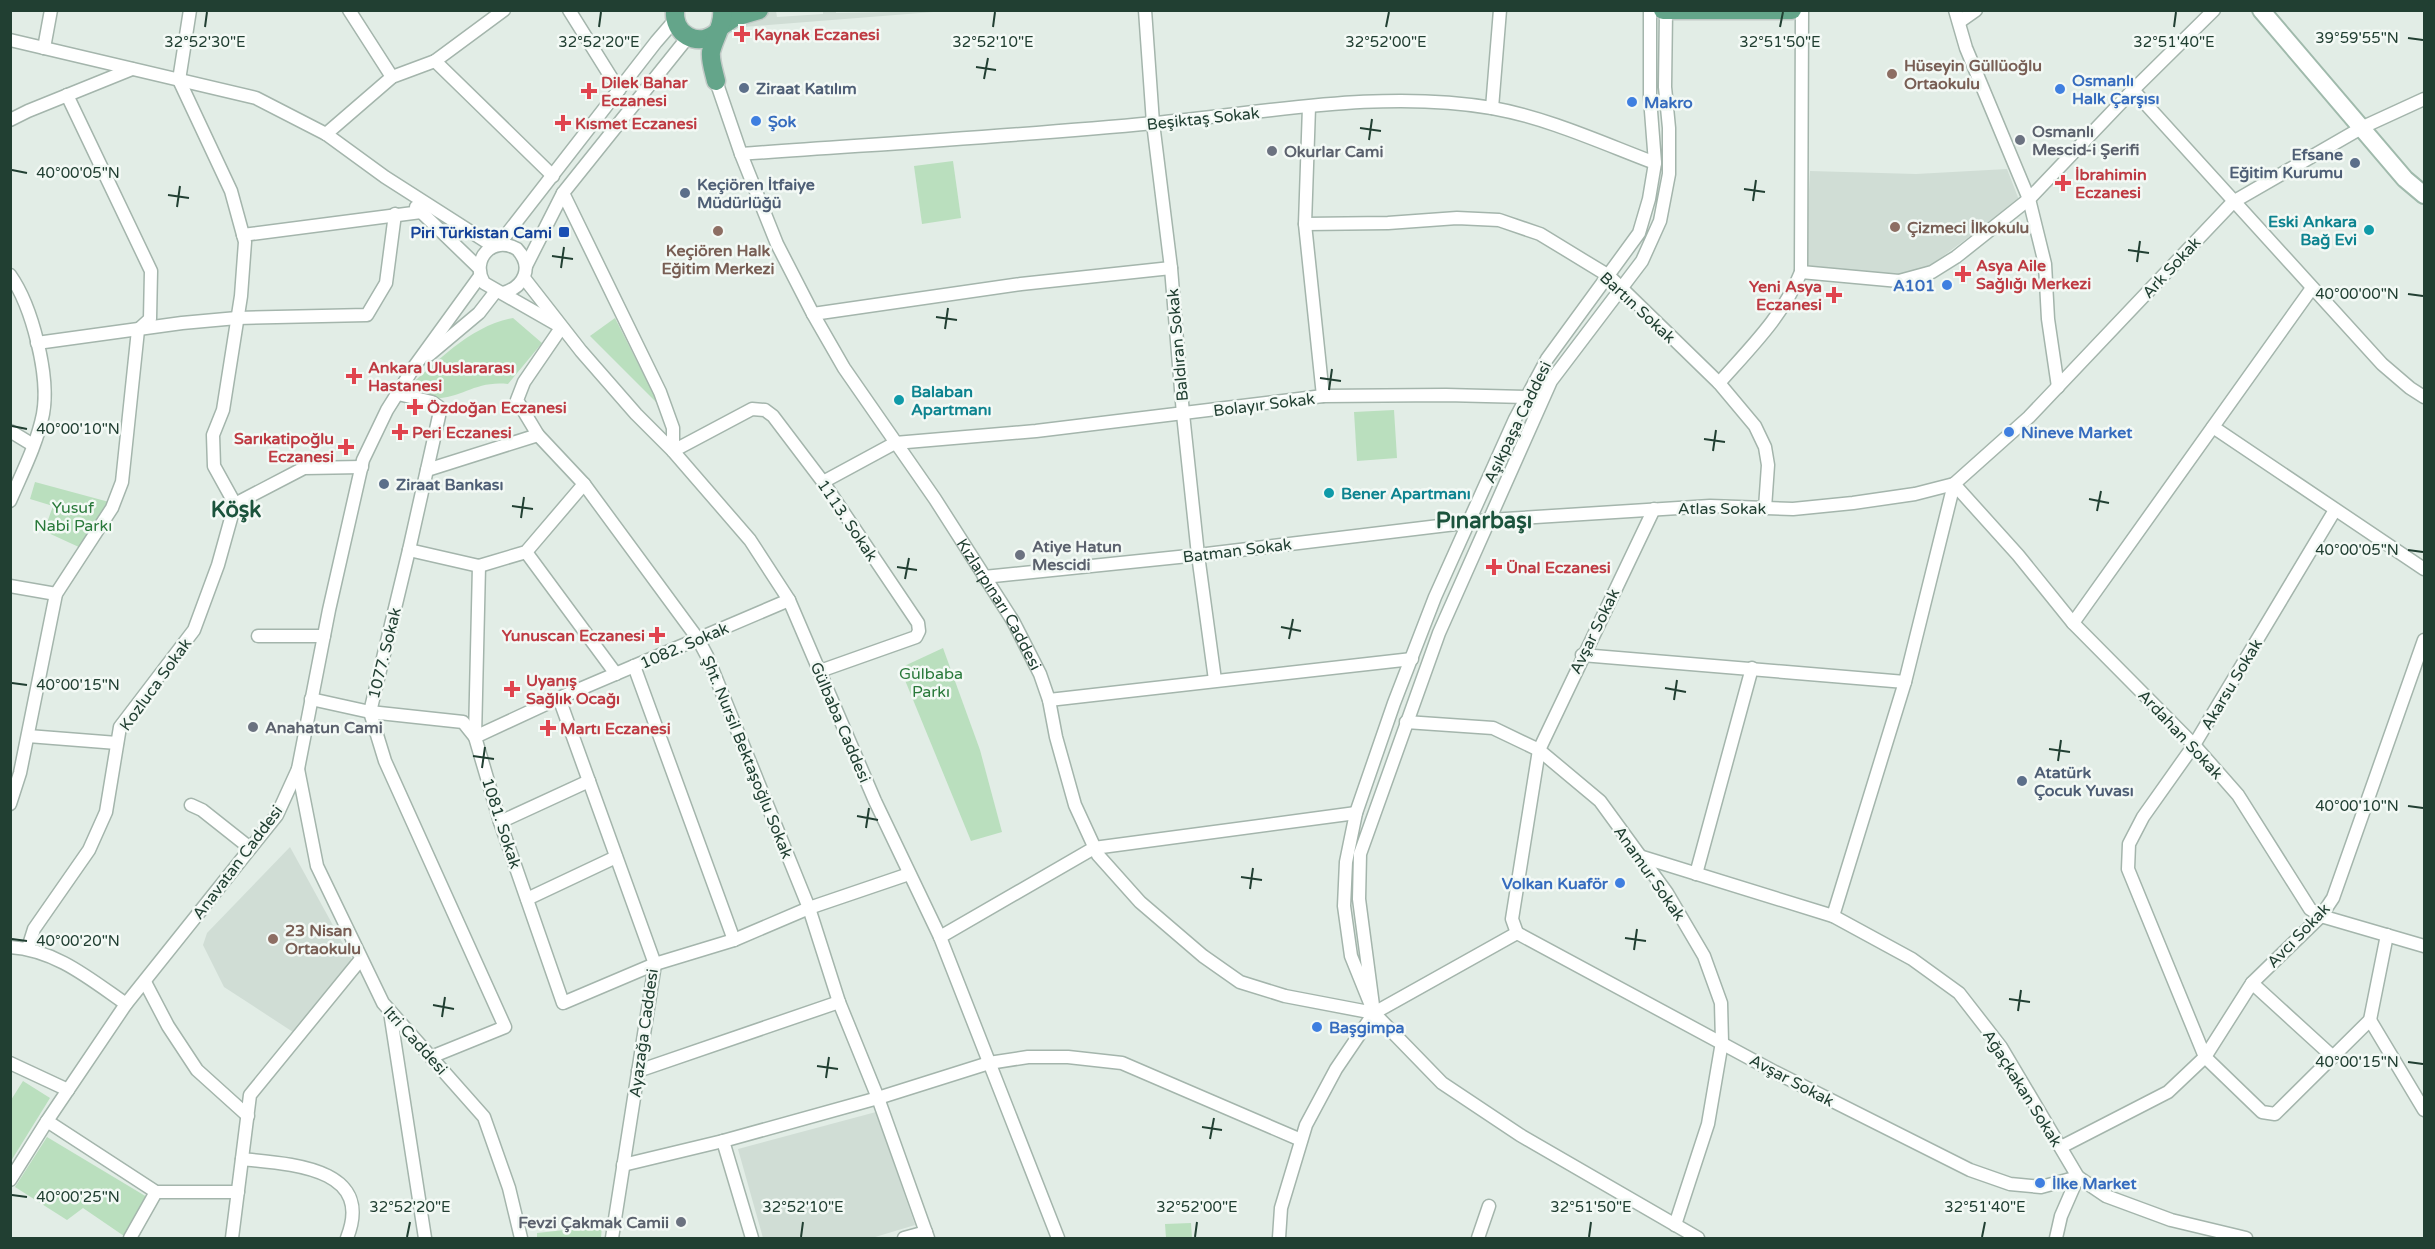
<svg xmlns="http://www.w3.org/2000/svg" width="2435" height="1249" font-family="'Varela Round',sans-serif">
<style>
.built{fill:#d0ddd5}
.green{fill:#badfbe}
.lines{fill:none;stroke-linecap:round;stroke-linejoin:round}
.minor-casing{stroke:#a4b5ac;stroke-width:15}
.secondary-casing{stroke:#a0baac;stroke-width:20}
.primary-casing{stroke:#c1c9c6;stroke-width:21}
.minor{stroke:#fff;stroke-width:12}
.secondary{stroke:#fff;stroke-width:16}
.primary{stroke:#64a58a;stroke-width:18}
.ticks{fill:none;stroke:#213f32;stroke-width:2}
.health-dot{fill:#e0444e;stroke:#f3f9f5;stroke-width:2}
.education-dot{fill:#8d6e63;stroke:#f3f9f5;stroke-width:2}
.service-dot{fill:#5c6f8a;stroke:#f3f9f5;stroke-width:2}
.shop-dot{fill:#3f7fe0;stroke:#f3f9f5;stroke-width:2}
.worship-dot{fill:#6b7280;stroke:#f3f9f5;stroke-width:2}
.culture-dot{fill:#0f9aa8;stroke:#f3f9f5;stroke-width:2}
.transit-dot{fill:#1a4fb4;stroke:#f3f9f5;stroke-width:2}
.labels{text-anchor:middle;stroke-width:5;stroke-linejoin:round;paint-order:stroke}
.health-label{font-size:16px;font-weight:bold;fill:#be3a42;stroke:#f3f9f5;text-anchor:start}
.education-label{font-size:16px;font-weight:bold;fill:#785e54;stroke:#f3f9f5;text-anchor:start}
.shop-label{font-size:16px;font-weight:bold;fill:#366cbe;stroke:#f3f9f5;text-anchor:start}
.service-label{font-size:16px;font-weight:bold;fill:#4e5e75;stroke:#f3f9f5;text-anchor:start}
.street-label{font-size:16px;fill:#213f32;stroke:#f3f9f5}
.worship-label{font-size:16px;font-weight:bold;fill:#5b616d;stroke:#f3f9f5;text-anchor:start}
.culture-label{font-size:16px;font-weight:bold;fill:#0d838f;stroke:#f3f9f5;text-anchor:start}
.transit-label{font-size:16px;font-weight:bold;fill:#164399;stroke:#f3f9f5;text-anchor:end}
.park-label{font-size:16px;fill:#29793a;stroke:#f3f9f5}
.district-label{font-size:22px;font-weight:bold;fill:#1b533c;stroke:#f3f9f5}
.ticks-label{font-size:15px;text-anchor:middle;fill:#213f32;stroke:#f3f9f5;stroke-width:5;stroke-linejoin:round;paint-order:stroke}
</style>
<rect width="100%" height="100%" fill="#e2ede6"/>
<!-- built -->
<g class="built">
<path d="M763,10L776,11L777,17L823,14V10L836,11V13L946,11L743,27L742,20L763,18Z"/>
<path d="M2007,169L2019,200L1931,265L1906,275L1805,266L1810,171L1916,174Z"/>
<path d="M290,847L352,960L293,1032L224,987L203,945L207,933Z"/>
<path d="M876,1112L915,1225L872,1238H763L738,1149Z"/>
</g>
<!-- green -->
<g class="green">
<path d="M953,161L961,218L922,224L914,166Z"/>
<path d="M513,318L542,343L508,384C465,379 454,413 405,390C437,362 470,326 513,318Z"/>
<path d="M615,318L659,405L590,336Z"/>
<path d="M1394,410L1397,458L1357,461L1354,412Z"/>
<path d="M35,482L109,502L81,548L44,531L53,506L30,499Z"/>
<path d="M943,648L980,750L1002,832L971,841L900,668Z"/>
<path d="M23,1081L50,1098L11,1161V1100Z"/>
<path d="M47,1137L147,1197L124,1236L83,1208L67,1220L15,1187Z"/>
<path d="M1191,1223L1192,1238H1166L1165,1224Z"/>
<path d="M602,1226L601,1238H537V1233Z"/>
</g>
<g class="lines">
<!-- minor casing -->
<g class="minor-casing">
<g id="minor">
<path d="M190,10L179,80L231,191L245,242L241,296L223,410L213,435L214,466L235,504"/>
<path d="M349,10L392,77"/>
<path d="M569,10L619,90"/>
<path d="M1145,10L1153,123L1171,268L1183,414L1198,555L1215,680"/>
<path d="M1650,10V98L1655,163L1649,199L1639,233L1547,359L1515,419L1435,597L1394,703L1356,813L1346,862L1344,906L1351,956L1374,1013L1359,899L1360,854L1439,633L1551,381L1642,261L1660,221L1669,174V128L1665,87L1666,11"/>
<path d="M1955,10L1966,48L2029,199L2045,264L2048,319L2058,387"/>
<path d="M1959,22L1976,10"/>
<path d="M10,40L256,98L326,134L385,177L493,246"/>
<path d="M44,48L51,10"/>
<path d="M435,61L553,176"/>
<path id="s1" d="M716,81L741,154L777,244L813,314L844,368L935,499L1013,621L1040,674L1049,700L1056,737L1075,805L1098,855L1140,902L1203,956L1240,982L1285,996L1374,1013"/>
<path d="M2133,90L2382,364L2410,388L2424,397"/>
<path d="M1309,107L1305,224L1323,396"/>
<path d="M1492,108L1500,10"/>
<path d="M10,120L28,111L132,69"/>
<path d="M326,134L392,77L435,61L504,10"/>
<path d="M741,154C879,144 1017,136 1154,123C1265,113 1381,89 1492,108C1548,118 1602,143 1655,163"/>
<path d="M563,193L660,392L673,428V451L752,409L765,410L773,416L823,482L918,623L919,631L916,637L820,671"/>
<path d="M416,207L479,268"/>
<path d="M1305,224L1388,223L1457,218L1499,220L1540,234L1609,276L1719,383L1755,426L1765,447L1768,465L1765,508"/>
<path d="M243,235L421,212"/>
<path d="M499,244L656,42L675,20"/>
<path d="M526,266L563,193L688,37"/>
<path d="M1801,272L1899,281L1932,272L1956,257L2029,199L2133,90L2214,10"/>
<path d="M10,275C32,306 50,376 43,414C37,444 22,473 10,501"/>
<path d="M524,278L581,351L636,414L673,451L750,540L789,600L875,801L940,937L1058,1238"/>
<path d="M503,293C524,287 534,267 517,249C493,235 470,259 484,283L556,324"/>
<path d="M813,314L1021,284L1171,268"/>
<path d="M561,328L524,382L517,400L538,435L584,484L698,639L707,656L809,908L839,1002L878,1098L928,1238"/>
<path d="M37,343L182,323L237,318L367,315L386,283L395,214"/>
<path d="M429,355L479,313L496,291"/>
<path d="M1719,383C1750,348 1783,316 1801,272L1802,10"/>
<path d="M398,394L432,402L439,407V416L409,550L370,712L385,761L505,1027L431,1057"/>
<path d="M2213,427L2424,569"/>
<path d="M10,431L33,445"/>
<path d="M427,470L538,435"/>
<path d="M823,482L895,443L1036,431L1323,396L1446,395L1527,397"/>
<path d="M1954,484L2018,555L2073,623L2194,745L2238,795L2310,909L2321,916L2424,946"/>
<path d="M2335,510L2194,745L2143,817L2129,844L2128,869L2205,1057L2262,1112L2275,1114L2370,1020L2424,1110"/>
<path d="M409,550L479,566L526,552L584,484"/>
<path d="M526,552L616,674"/>
<path d="M479,566L475,737L500,822L563,1003L655,964L734,940L809,908L909,874"/>
<path d="M984,577L1198,555L1489,520L1710,506L1793,509L1853,503L1915,494L1954,484L2029,417L2233,202L2363,127L2424,99"/>
<path d="M10,586L56,594"/>
<path d="M2073,623L2312,288"/>
<path d="M258,636H324"/>
<path d="M1582,655L1905,682"/>
<path d="M634,666L734,940"/>
<path d="M559,698L655,964L612,1238"/>
<path d="M311,699L370,712L463,722L475,737L559,698L789,600"/>
<path d="M1049,700L1412,659"/>
<path d="M1406,722L1493,728L1539,750L1600,801L1667,893L1704,956L1721,1003L1722,1042L1708,1124L1675,1225"/>
<path d="M28,736L117,743"/>
<path d="M298,769L317,866L383,1003L484,1117L509,1188L521,1238"/>
<path d="M10,804L20,773L56,594L112,508L122,482L138,330L150,319L151,271L67,95"/>
<path d="M191,805L202,810L250,848"/>
<path d="M500,822L589,781"/>
<path d="M1639,856L1833,916L1912,959L1959,993L2001,1047L2078,1177L2106,1196L2171,1220L2246,1238"/>
<path d="M1696,874L1752,668"/>
<path d="M527,899L616,857"/>
<path d="M1833,916L1905,682L1954,484"/>
<path d="M1517,933L1512,919L1539,750L1654,509"/>
<path d="M940,937L1094,848L1356,813"/>
<path d="M10,947C56,950 90,979 126,1004"/>
<path d="M28,948L34,929L89,850L106,812L120,727L194,630L218,565L235,504L304,468L362,467"/>
<path d="M145,982L168,1026L197,1070L248,1116"/>
<path d="M2252,983L2332,1056"/>
<path d="M390,1012L425,1238"/>
<path d="M1374,1013L1442,1083L1520,1135L1698,1238"/>
<path d="M2370,1020L2387,935"/>
<path d="M10,1063L68,1090"/>
<path d="M638,1071L839,1002"/>
<path d="M47,1121L156,1192H238"/>
<path d="M723,1141L752,1238"/>
<path d="M2061,1147L2168,1092L2205,1057L2252,983L2321,916L2333,898L2424,640"/>
<path d="M242,1159C290,1164 375,1167 347,1238"/>
<path d="M623,1165L723,1141L878,1098L989,1063L1028,1057H1068L1122,1063L1301,1140"/>
<path d="M10,1180L47,1121L126,1004L277,815L298,769L329,610L363,460L387,410L414,367L480,276"/>
<path d="M130,1238L156,1192"/>
<path d="M232,1238L250,1095L361,959"/>
<path d="M904,1238L926,1232"/>
<path d="M1279,1238L1281,1208L1306,1125L1336,1069L1374,1013L1517,933L1775,1072L1970,1170L2010,1184L2041,1187L2078,1177"/>
<path d="M1478,1238L1489,1206"/>
<path d="M2056,1238L2061,1216L2078,1177"/>
</g>
</g>
<!-- secondary casing -->
<g class="secondary-casing">
<path id="secondary" d="M2261,10L2405,179L2424,195"/>
</g>
<!-- primary casing -->
<g class="primary-casing">
<g id="primary">
<path d="M675,10C673,34 697,48 716,33"/>
<path d="M1663,10H1792"/>
<path d="M720,27L735,17L759,10"/>
<path d="M716,81C714,72 710,61 711,52C714,38 724,25 722,10"/>
</g>
</g>
<!-- minor -->
<use href="#minor" class="minor"/>
<!-- secondary -->
<use href="#secondary" class="secondary"/>
<!-- primary -->
<use href="#primary" class="primary"/>
</g>
<!-- ticks -->
<path class="ticks" d="M205,27L207,12M599,27L601,12M993,27L995,12M1386,27L1389,12M1780,27L1783,12M2174,27L2176,12M2408,38L2423,40M976,67L996,70M984,79L988,58M1360,128L1381,131M1369,140L1372,119M12,170L27,173M1744,189L1765,192M168,195L189,198M1753,201L1756,180M177,207L180,186M2128,250L2149,253M552,256L573,259M2137,262L2140,241M561,268L564,247M2408,294L2423,296M936,317L957,320M945,329L948,308M1320,378L1341,381M1329,390L1332,369M12,426L27,429M1704,439L1725,442M1713,451L1716,430M2089,499L2109,503M512,506L533,509M2097,511L2101,491M521,518L524,497M2408,550L2423,552M897,567L917,570M905,579L909,558M1281,627L1301,631M1289,639L1293,619M12,683L27,685M1665,688L1686,692M1674,700L1677,680M2049,749L2070,752M473,756L494,759M2058,761L2061,740M482,768L485,747M2408,806L2423,808M857,816L878,820M866,828L869,808M1241,877L1262,880M1250,889L1253,868M1625,938L1646,941M12,939L27,941M1634,950L1637,929M2009,999L2030,1002M433,1005L454,1009M2018,1011L2021,990M442,1017L445,997M2408,1062L2423,1064M817,1066L838,1069M826,1078L829,1057M1202,1127L1222,1130M1210,1139L1214,1118M12,1195L27,1197M407,1237L410,1222M801,1237L803,1222M1195,1237L1197,1222M1589,1237L1591,1222M1982,1237L1985,1222"/>
<!-- markers -->
<g class="health-dot">
<path d="M739 25h6v6h6v6h-6v6h-6v-6h-6v-6h6z"/>
<path d="M586 82h6v6h6v6h-6v6h-6v-6h-6v-6h6z"/>
<path d="M560 114h6v6h6v6h-6v6h-6v-6h-6v-6h6z"/>
<path d="M2060 174h6v6h6v6h-6v6h-6v-6h-6v-6h6z"/>
<path d="M1960 265h6v6h6v6h-6v6h-6v-6h-6v-6h6z"/>
<path d="M1831 286h6v6h6v6h-6v6h-6v-6h-6v-6h6z"/>
<path d="M351 367h6v6h6v6h-6v6h-6v-6h-6v-6h6z"/>
<path d="M412 398h6v6h6v6h-6v6h-6v-6h-6v-6h6z"/>
<path d="M397 423h6v6h6v6h-6v6h-6v-6h-6v-6h6z"/>
<path d="M343 438h6v6h6v6h-6v6h-6v-6h-6v-6h6z"/>
<path d="M1491 558h6v6h6v6h-6v6h-6v-6h-6v-6h6z"/>
<path d="M654 626h6v6h6v6h-6v6h-6v-6h-6v-6h6z"/>
<path d="M509 680h6v6h6v6h-6v6h-6v-6h-6v-6h6z"/>
<path d="M545 719h6v6h6v6h-6v6h-6v-6h-6v-6h6z"/>
</g>
<g class="education-dot">
<circle cx="1892" cy="74" r="6"/>
<circle cx="1895" cy="227" r="6"/>
<circle cx="718" cy="231" r="6"/>
<circle cx="273" cy="939" r="6"/>
</g>
<g class="service-dot">
<circle cx="744" cy="88" r="6"/>
<circle cx="2355" cy="163" r="6"/>
<circle cx="685" cy="193" r="6"/>
<circle cx="384" cy="484" r="6"/>
<circle cx="2022" cy="781" r="6"/>
</g>
<g class="shop-dot">
<circle cx="2060" cy="89" r="6"/>
<circle cx="1632" cy="102" r="6"/>
<circle cx="756" cy="121" r="6"/>
<circle cx="1947" cy="285" r="6"/>
<circle cx="2009" cy="432" r="6"/>
<circle cx="1620" cy="883" r="6"/>
<circle cx="1317" cy="1027" r="6"/>
<circle cx="2040" cy="1183" r="6"/>
</g>
<g class="worship-dot">
<circle cx="2020" cy="140" r="6"/>
<circle cx="1272" cy="151" r="6"/>
<circle cx="1020" cy="555" r="6"/>
<circle cx="253" cy="727" r="6"/>
<circle cx="681" cy="1222" r="6"/>
</g>
<g class="culture-dot">
<circle cx="2369" cy="230" r="6"/>
<circle cx="899" cy="400" r="6"/>
<circle cx="1329" cy="493" r="6"/>
</g>
<rect class="transit-dot" x="558" y="226" width="12" height="12" rx="3"/>
<g class="labels">
<!-- health labels -->
<g class="health-label">
<text x="754" y="40">Kaynak Eczanesi</text>
<text x="601" y="88">Dilek Bahar<tspan x="601" dy="18">Eczanesi</tspan></text>
<text x="575" y="129">Kısmet Eczanesi</text>
<text x="2075" y="180">İbrahimin<tspan x="2075" dy="18">Eczanesi</tspan></text>
<text x="1976" y="271">Asya Aile<tspan x="1976" dy="18">Sağlığı Merkezi</tspan></text>
<text x="1822" y="292" text-anchor="end">Yeni Asya<tspan x="1822" dy="18">Eczanesi</tspan></text>
<text x="368" y="373">Ankara Uluslararası<tspan x="368" dy="18">Hastanesi</tspan></text>
<text x="427" y="413">Özdoğan Eczanesi</text>
<text x="412" y="438">Peri Eczanesi</text>
<text x="334" y="444" text-anchor="end">Sarıkatipoğlu<tspan x="334" dy="18">Eczanesi</tspan></text>
<text x="1506" y="573">Ünal Eczanesi</text>
<text x="645" y="641" text-anchor="end">Yunuscan Eczanesi</text>
<text x="526" y="686">Uyanış<tspan x="526" dy="18">Sağlık Ocağı</tspan></text>
<text x="560" y="734">Martı Eczanesi</text>
</g>
<!-- education labels -->
<g class="education-label">
<text x="1904" y="71">Hüseyin Güllüoğlu<tspan x="1904" dy="18">Ortaokulu</tspan></text>
<text x="1907" y="233">Çizmeci İlkokulu</text>
<text x="718" y="256" text-anchor="middle">Keçiören Halk<tspan x="718" dy="18">Eğitim Merkezi</tspan></text>
<text x="285" y="936">23 Nisan<tspan x="285" dy="18">Ortaokulu</tspan></text>
</g>
<!-- shop labels -->
<g class="shop-label">
<text x="2072" y="86">Osmanlı<tspan x="2072" dy="18">Halk Çarşısı</tspan></text>
<text x="1644" y="108">Makro</text>
<text x="768" y="127">Şok</text>
<text x="1935" y="291" text-anchor="end">A101</text>
<text x="2021" y="438">Nineve Market</text>
<text x="1608" y="889" text-anchor="end">Volkan Kuaför</text>
<text x="1329" y="1033">Başgimpa</text>
<text x="2052" y="1189">İlke Market</text>
</g>
<!-- service labels -->
<g class="service-label">
<text x="756" y="94">Ziraat Katılım</text>
<text x="2343" y="160" text-anchor="end">Efsane<tspan x="2343" dy="18">Eğitim Kurumu</tspan></text>
<text x="697" y="190">Keçiören İtfaiye<tspan x="697" dy="18">Müdürlüğü</tspan></text>
<text x="396" y="490">Ziraat Bankası</text>
<text x="2034" y="778">Atatürk<tspan x="2034" dy="18">Çocuk Yuvası</tspan></text>
</g>
<!-- street labels -->
<g class="street-label">
<text transform="translate(1203 118) rotate(-6)" y="6">Beşiktaş Sokak</text>
<text transform="translate(2171 267) rotate(-47)" y="6">Ark Sokak</text>
<text transform="translate(1638 307) rotate(43)" y="6">Bartın Sokak</text>
<text transform="translate(1177 345) rotate(-95)" y="6">Baldıran Sokak</text>
<text transform="translate(1264 404) rotate(-7)" y="6">Bolayır Sokak</text>
<text transform="translate(1517 422) rotate(-64)" y="6">Aşıkpaşa Caddesi</text>
<text x="1722" y="514">Atlas Sokak</text>
<text transform="translate(848 520) rotate(56)" y="6">1113. Sokak</text>
<text transform="translate(1237 550) rotate(-7)" y="6">Batman Sokak</text>
<text dy="6" stroke="none"><textPath href="#s1" startOffset="598">Kızlarpınarı Caddesi</textPath></text>
<text transform="translate(1594 631) rotate(-64)" y="6">Avşar Sokak</text>
<text transform="translate(684 645) rotate(-23)" y="6">1082. Sokak</text>
<text transform="translate(384 653) rotate(-76)" y="6">1077. Sokak</text>
<text transform="translate(155 684) rotate(-54)" y="6">Kozluca Sokak</text>
<text transform="translate(2231 684) rotate(-59)" y="6">Akarsu Sokak</text>
<text transform="translate(841 722) rotate(67)" y="6">Gülbaba Caddesi</text>
<text transform="translate(2181 734) rotate(47)" y="6">Ardahan Sokak</text>
<text transform="translate(748 757) rotate(68)" y="6">Şht. Nursil Bektaşoğlu Sokak</text>
<text transform="translate(502 823) rotate(72)" y="6">1081. Sokak</text>
<text transform="translate(237 862) rotate(-53)" y="6">Anavatan Caddesi</text>
<text transform="translate(1650 873) rotate(55)" y="6">Anamur Sokak</text>
<text transform="translate(2298 935) rotate(-46)" y="6">Avcı Sokak</text>
<text transform="translate(643 1033) rotate(-82)" y="6">Ayazağa Caddesi</text>
<text transform="translate(416 1040) rotate(48)" y="6">Itri Caddesi</text>
<text transform="translate(1792 1080) rotate(28)" y="6">Avşar Sokak</text>
<text transform="translate(2023 1088) rotate(58)" y="6">Ağaçkakan Sokak</text>
</g>
<!-- worship labels -->
<g class="worship-label">
<text x="2032" y="137">Osmanlı<tspan x="2032" dy="18">Mescid-i Şerifi</tspan></text>
<text x="1284" y="157">Okurlar Cami</text>
<text x="1032" y="552">Atiye Hatun<tspan x="1032" dy="18">Mescidi</tspan></text>
<text x="265" y="733">Anahatun Cami</text>
<text x="669" y="1228" text-anchor="end">Fevzi Çakmak Camii</text>
</g>
<!-- culture labels -->
<g class="culture-label">
<text x="2357" y="227" text-anchor="end">Eski Ankara<tspan x="2357" dy="18">Bağ Evi</tspan></text>
<text x="911" y="397">Balaban<tspan x="911" dy="18">Apartmanı</tspan></text>
<text x="1341" y="499">Bener Apartmanı</text>
</g>
<!-- transit labels -->
<g class="transit-label">
<text x="552" y="238">Piri Türkistan Cami</text>
</g>
<!-- park labels -->
<g class="park-label">
<text x="73" y="513">Yusuf<tspan x="73" dy="18">Nabi Parkı</tspan></text>
<text x="931" y="679">Gülbaba<tspan x="931" dy="18">Parkı</tspan></text>
</g>
<!-- district labels -->
<g class="district-label">
<text x="236" y="517">Köşk</text>
<text x="1484" y="528">Pınarbaşı</text>
</g>
</g>
<g class="ticks-label">
<text x="2357" y="43">39°59'55"N</text>
<text x="205" y="47">32°52'30"E</text>
<text x="599" y="47">32°52'20"E</text>
<text x="993" y="47">32°52'10"E</text>
<text x="1386" y="47">32°52'00"E</text>
<text x="1780" y="47">32°51'50"E</text>
<text x="2174" y="47">32°51'40"E</text>
<text x="78" y="178">40°00'05"N</text>
<text x="2357" y="299">40°00'00"N</text>
<text x="78" y="434">40°00'10"N</text>
<text x="2357" y="555">40°00'05"N</text>
<text x="78" y="690">40°00'15"N</text>
<text x="2357" y="811">40°00'10"N</text>
<text x="78" y="946">40°00'20"N</text>
<text x="2357" y="1067">40°00'15"N</text>
<text x="78" y="1202">40°00'25"N</text>
<text x="410" y="1212">32°52'20"E</text>
<text x="803" y="1212">32°52'10"E</text>
<text x="1197" y="1212">32°52'00"E</text>
<text x="1591" y="1212">32°51'50"E</text>
<text x="1985" y="1212">32°51'40"E</text>
</g>
<!-- border -->
<rect width="2435" height="1249" fill="none" stroke="#213f32" stroke-width="24"/>
</svg>
